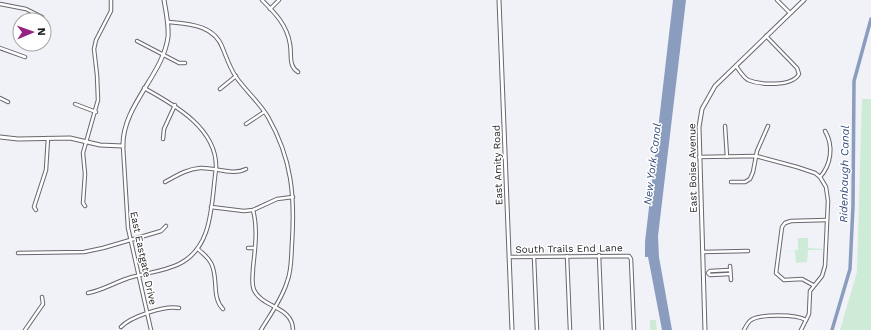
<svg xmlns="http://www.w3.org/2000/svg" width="871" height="330" font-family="'Work Sans',sans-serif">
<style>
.green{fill:#cdebd7}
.water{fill:#8b9dbf}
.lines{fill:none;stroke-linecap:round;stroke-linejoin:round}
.canal{stroke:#8b9dbf;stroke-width:3.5}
.minor-casing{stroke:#67676d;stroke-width:4.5}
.tertiary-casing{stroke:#67676d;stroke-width:5}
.minor{stroke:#fff;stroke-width:2.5}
.tertiary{stroke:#fff;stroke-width:3}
.labels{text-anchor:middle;stroke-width:3;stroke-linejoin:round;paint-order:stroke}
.street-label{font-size:10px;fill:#1d1d1f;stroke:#fff}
.water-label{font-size:11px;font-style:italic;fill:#374e7e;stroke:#fff}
</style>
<rect width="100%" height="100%" fill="#f1f1f8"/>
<!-- green -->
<g class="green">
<path d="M862,99H871V330H840L857,272Z"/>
<path d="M798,238H808V248L823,249V250H808L807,262L796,263L795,251L782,252L798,250Z"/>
<path d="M650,320H656L657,330H650Z"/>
</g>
<!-- water -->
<path class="water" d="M673,0H686L658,236L659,257L672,330H662L650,267L648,257H645V242Z"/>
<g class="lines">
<!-- canal -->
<path class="canal" d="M832,330L850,269L853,206L854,81L871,19"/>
<!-- minor casing -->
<g class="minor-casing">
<g id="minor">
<path d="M262,0C275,13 287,25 290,44C292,54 288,66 298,72"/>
<path d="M777,0L790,13"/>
<path d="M0,4L26,9L42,17"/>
<path d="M270,9L279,0"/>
<path d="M168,22C190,24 215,25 223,49C227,59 230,68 236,77C246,91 259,102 268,117C292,159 295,196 292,243C291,256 292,270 287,282C282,299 270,315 261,330"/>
<path d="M137,41L179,63H185"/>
<path d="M0,48L25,57"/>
<path d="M736,66C739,70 743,77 748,80C760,85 792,87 799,74L797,68L766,36"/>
<path d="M220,89L236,76"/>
<path d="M0,98L8,102"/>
<path d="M75,104L96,112"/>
<path d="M246,124L264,112"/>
<path d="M725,126L727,157"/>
<path d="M163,139L164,129L175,105"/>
<path d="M123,146L128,228L151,330"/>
<path d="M699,157L756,156L797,167L815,173L820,177L826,187L828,201L825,266L822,276L810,291L809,314L801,330"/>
<path d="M820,177C831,165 834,146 825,131"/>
<path d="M165,182C176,176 187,169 200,168C214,167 233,176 246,169"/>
<path d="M731,182H745L750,179L753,172L757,151L768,126"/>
<path d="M85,206L83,203L85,174L83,153L98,100L97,75L94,49L96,40L111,11V0"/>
<path d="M211,207L244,211L253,210L277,199L293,197"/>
<path d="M36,210L34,207L46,170L48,138"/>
<path d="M253,210C258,229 255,249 253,268C253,275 251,283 254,290C262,308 293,306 293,330"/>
<path d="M248,248H255"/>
<path d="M198,249C203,254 208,257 211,263C219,278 211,297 223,309"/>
<path d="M703,252L748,251"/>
<path d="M18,253L84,252L103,248L161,231L166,226"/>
<path d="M599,255L602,330"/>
<path d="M567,256L570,330"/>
<path d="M509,257L629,256L631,259L634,330"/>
<path d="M534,257L537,330"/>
<path d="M730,266L731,280"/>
<path d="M730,270L710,271L708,273L710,275L730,274"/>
<path d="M813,285L802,279L784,280L776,273L782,227L785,223L791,221L827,220"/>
<path d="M88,293C104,290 117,281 132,277C147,273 165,271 179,264C214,247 211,202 216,169C218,129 175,105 144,88"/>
<path d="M121,327C130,317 165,305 179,308"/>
<path d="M25,330L43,304L42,297"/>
<path d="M744,330C746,326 748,322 751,320C761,314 796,314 806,320"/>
</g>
</g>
<!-- tertiary casing -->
<g class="tertiary-casing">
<g id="tertiary">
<path d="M499,0L512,330"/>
<path d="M0,137L18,139L70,138L100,145L123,146C122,106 163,75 168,37C169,24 166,12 164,0"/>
<path d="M705,330L699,127L702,109L715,86L804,0"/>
</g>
</g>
<!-- minor -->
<use href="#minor" class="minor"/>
<!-- tertiary -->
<use href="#tertiary" class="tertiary"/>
</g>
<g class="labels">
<!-- street labels -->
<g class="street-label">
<text transform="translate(497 165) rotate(-92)" y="4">East Amity Road</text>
<text transform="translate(692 168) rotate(-91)" y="4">East Boise Avenue</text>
<text transform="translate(569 248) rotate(-1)" y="4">South Trails End Lane</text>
<text transform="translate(144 258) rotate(78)" y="4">East Eastgate Drive</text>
</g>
<!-- water labels -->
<g class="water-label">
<text transform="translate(652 164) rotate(-83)" y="4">New York Canal</text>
<text transform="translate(844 174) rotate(-89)" y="4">Ridenbaugh Canal</text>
</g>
</g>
<!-- north arrow -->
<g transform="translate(32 32) rotate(88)"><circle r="19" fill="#ffffff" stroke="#a5a5a5"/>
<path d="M0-3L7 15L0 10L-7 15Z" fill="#952381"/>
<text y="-6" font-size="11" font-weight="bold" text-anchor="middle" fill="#1d1d1f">N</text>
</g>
</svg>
